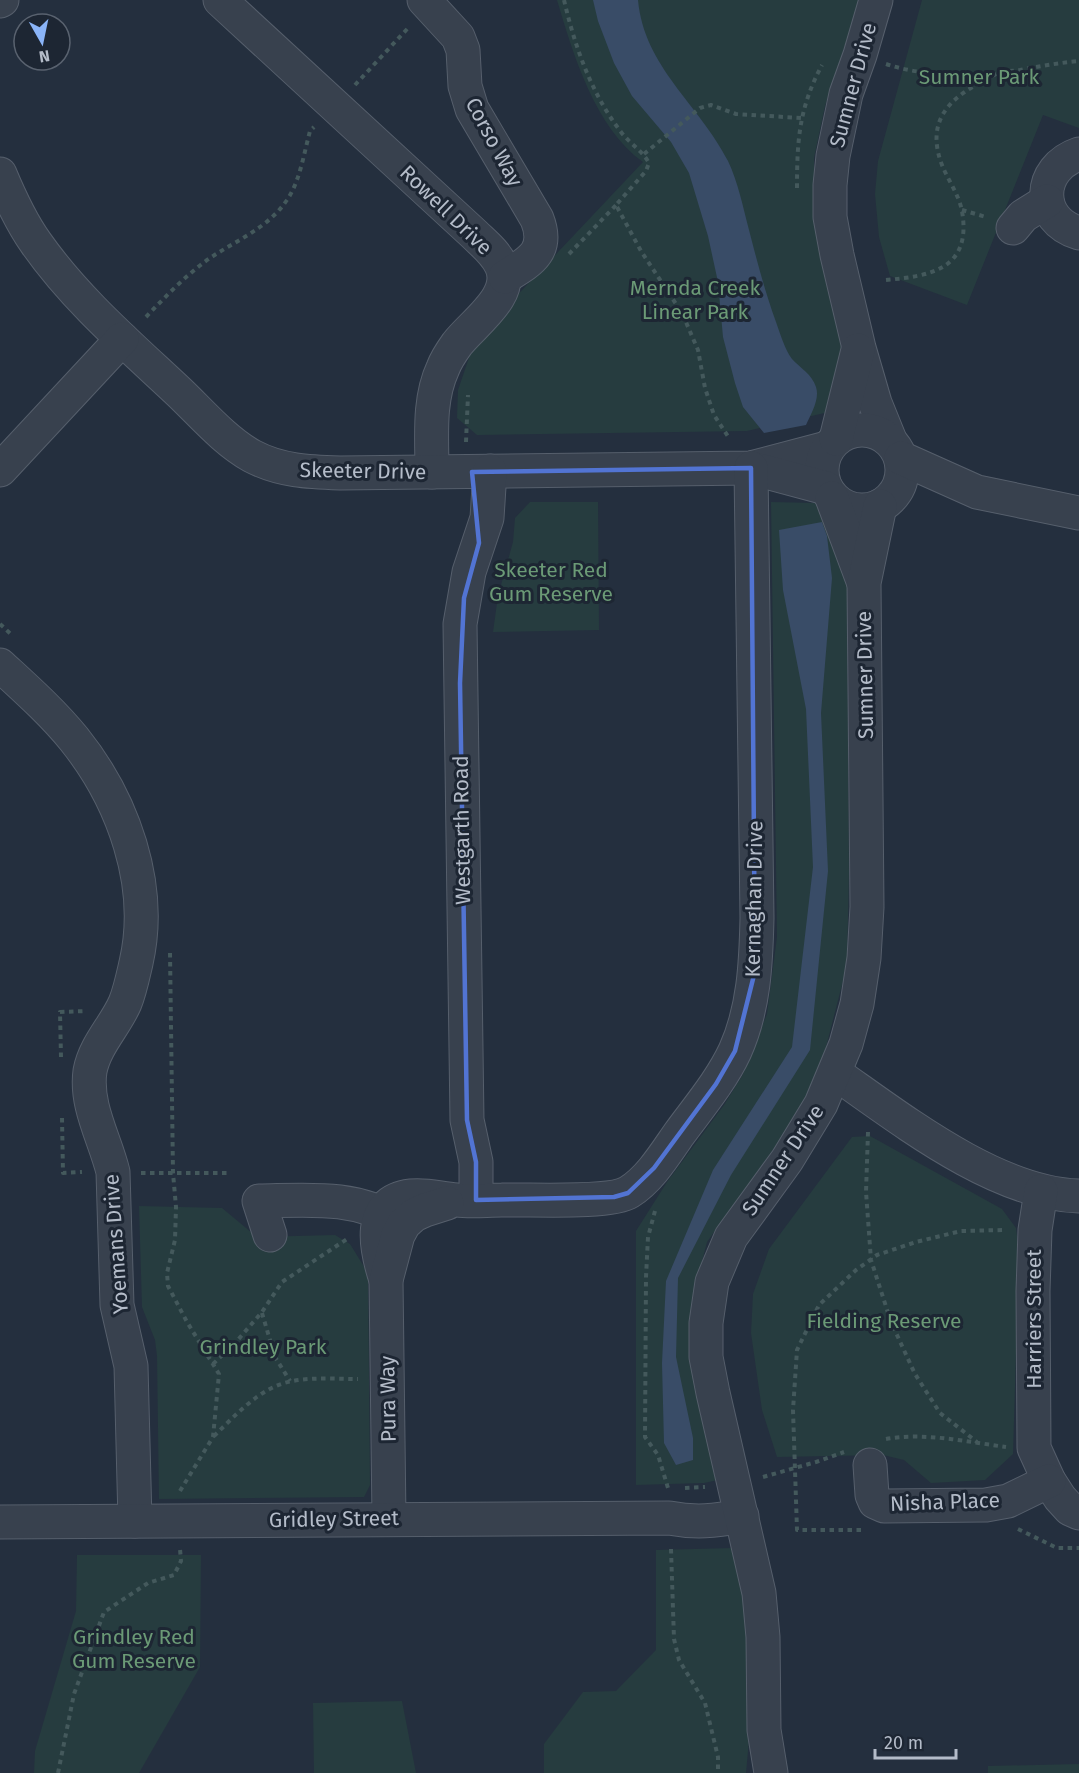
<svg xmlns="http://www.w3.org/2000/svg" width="1079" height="1773" font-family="'Fira Sans',sans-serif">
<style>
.green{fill:#263c3f}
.water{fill:#394c67}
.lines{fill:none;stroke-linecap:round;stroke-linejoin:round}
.minor-casing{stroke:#565f6c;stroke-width:35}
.path{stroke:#44595c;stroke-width:4;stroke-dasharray:4.5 4.5;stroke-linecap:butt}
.minor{stroke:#38414e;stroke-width:33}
.marked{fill:none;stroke:#5274d3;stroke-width:4.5;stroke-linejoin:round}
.labels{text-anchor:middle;stroke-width:6;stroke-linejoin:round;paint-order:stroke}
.park-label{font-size:21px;fill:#6b9a76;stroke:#1d2633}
.street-label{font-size:21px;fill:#b4bcc9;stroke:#1d2633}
</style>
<rect width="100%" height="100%" fill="#242f3e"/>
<!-- green -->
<g class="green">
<path d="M557,0H860L825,106L814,158V221L822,261L840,322L842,356L833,411L747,431L477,435L457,418L458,390L475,340L643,162C595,128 573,54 557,0Z"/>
<path d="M922,0H1079V128L1043,115L967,305L890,276L879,237L875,194L878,161Z"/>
<path d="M530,502H598L599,630L493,632L498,596L513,542L515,518Z"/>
<path d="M771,502L815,503L821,505L847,573L849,873L847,965L822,1063L798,1115L707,1242L695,1289L689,1332L719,1475L718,1480L704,1483L636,1485V1231L667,1182L724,1105L742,1076L767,1014L777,937Z"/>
<path d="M870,1136L1002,1209L1016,1228L1019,1250L1013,1454L985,1480L931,1483L904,1460L883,1455L777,1457L762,1410L751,1333L753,1294L769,1249L852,1137Z"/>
<path d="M139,1206L222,1208L257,1237L335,1235L350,1244L368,1273L370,1485L364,1497L159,1499L157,1356L155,1340L142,1307Z"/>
<path d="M733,1548L745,1602L748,1623L749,1740L746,1773H544V1744L583,1692L616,1691L656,1650V1550Z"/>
<path d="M77,1555H201L200,1667L139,1773H34L35,1751L76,1611Z"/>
<path d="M402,1701L416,1773H314L313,1703Z"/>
<path d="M1079,1764V1773H988V1766Z"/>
</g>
<!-- water -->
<g class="water">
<path d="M593,0H638C644,67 699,104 728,161C738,182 743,207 749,230C757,261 765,292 776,322C780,333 785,350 792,359C800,368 812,374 816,387C820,399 811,414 806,425L764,433L743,407L735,383L723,337L718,282L708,236L689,173L671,142L632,96L614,63L598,21Z"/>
<path d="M822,522L827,536L832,578L821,713L828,871L810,1050L731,1175L678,1278L676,1357L693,1438V1460L676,1465L664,1443L662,1363L666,1281L713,1170L792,1047L813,867L806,709L783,590L779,530Z"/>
</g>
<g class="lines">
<!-- minor casing -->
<g class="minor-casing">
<g id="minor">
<path d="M220,0L474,234C483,243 495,252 501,265C516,295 473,323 457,344C452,351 446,360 443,368C428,400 432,438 432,472"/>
<path d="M424,0L458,37L463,50L465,86L472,109L537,219C550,252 529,262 505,277"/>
<path d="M876,0L860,55L846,94L833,156L830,185V217L837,255L859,348L875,403L890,440"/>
<path d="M0,1L2,0"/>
<path d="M1079,154C1037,168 1035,220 1079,233"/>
<path d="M0,174C10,198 21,222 36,243C76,300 130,346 180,393C202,414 225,441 252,456C280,471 309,472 340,473L751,468L827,448"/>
<path d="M1013,228L1023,216L1047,201"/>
<circle cx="862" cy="470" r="40"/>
<path d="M836,439L858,350"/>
<path d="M901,458L977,492L1079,513"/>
<path d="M751,468L826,488"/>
<path d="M0,470L122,339"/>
<path d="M832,498L863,581"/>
<path d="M0,665C26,689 52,712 74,739C123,800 154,885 136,963C133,976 130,991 125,1003C115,1026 95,1045 90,1071C85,1106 105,1139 113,1172L117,1305L131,1366L135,1521"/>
<path d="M835,1073C901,1119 996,1194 1079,1196"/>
<path d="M1041,1191L1035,1230L1033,1291L1034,1448L1049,1481L1060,1498L1070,1509L1079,1513"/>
<path d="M476,1200V1162L467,1120L460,624L469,572L487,518L490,471"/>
<path d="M270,1235L259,1201C311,1200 353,1195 400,1222"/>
<path d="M386,1280C376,1250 365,1201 411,1196C427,1194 441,1199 457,1200C471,1202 487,1200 502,1200C528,1199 610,1204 629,1192C650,1179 665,1154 679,1134C698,1108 721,1081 735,1051C754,1009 756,963 757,918L751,468"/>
<path d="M870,1465L872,1495L875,1502L884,1506L986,1505L1008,1501L1049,1481"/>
<path d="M389,1519L386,1280L398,1235L404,1224L414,1215L425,1210L447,1203"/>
<path d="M0,1522L669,1518C696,1523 714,1521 742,1516"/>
<path d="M771,1773L764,1730L763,1637L759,1593L713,1393L706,1357V1323L712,1282L731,1237L787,1160L821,1104L846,1044L857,1004L864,958L867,907L864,583L880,506"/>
</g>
</g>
<!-- path -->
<g class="path">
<path d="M564,0C575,47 591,93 621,132C630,144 642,150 649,163L646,171L616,205L641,251L682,313L698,350L705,388L714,415L729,438"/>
<path d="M886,64C922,76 957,75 994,74"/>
<path d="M355,85L409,27"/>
<path d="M644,154L700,108L711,105L736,114L801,118"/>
<path d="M797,188C797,140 799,108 822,65"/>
<path d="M962,210L986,217"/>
<path d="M569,254L616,205"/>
<path d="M886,280C931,276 972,269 962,211C959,195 948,180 942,165C927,126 944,102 978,84C984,81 991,76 998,73C1005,71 1013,71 1020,70C1040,66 1059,63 1079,61"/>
<path d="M146,317C166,296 186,275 210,258C237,240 268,228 287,200C300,181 304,153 310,131L314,127"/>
<path d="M466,442L468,395"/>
<path d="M0,624L13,636"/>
<path d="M170,953L173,1173L176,1207L175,1240L167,1273L168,1286L187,1322L219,1374L213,1437L180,1491"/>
<path d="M61,1057L60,1012L86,1011"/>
<path d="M62,1118L63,1173L82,1172"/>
<path d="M868,1132L866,1192L871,1260L891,1322L915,1374L940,1413L977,1442"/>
<path d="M141,1173H230"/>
<path d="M655,1211L648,1237L646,1277L645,1437L658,1455L668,1488"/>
<path d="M262,1313L275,1357L290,1381"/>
<path d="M213,1364L236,1342L262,1312L282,1282L347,1239"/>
<path d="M214,1436C236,1415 261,1386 293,1381C314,1377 337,1379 358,1379"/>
<path d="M886,1439C924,1432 968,1442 1006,1447"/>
<path d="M763,1477L816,1462L844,1452"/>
<path d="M685,1488L705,1487"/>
<path d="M1018,1529L1057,1548H1079"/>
<path d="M861,1530H797L793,1410L797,1350L819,1305L856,1270L877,1255L916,1242L961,1231L1005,1230"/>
<path d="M671,1549L674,1639L679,1660L705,1703L718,1757V1773"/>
<path d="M58,1773L74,1694L104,1612L148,1583L174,1575L181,1561L180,1549"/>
</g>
<!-- minor -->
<use href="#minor" class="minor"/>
</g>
<!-- marked area -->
<path class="marked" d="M751,468L755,971L735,1051L716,1084L654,1168L628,1193L614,1197L476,1200V1162L467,1120L460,683L464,598L479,543L472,472Z"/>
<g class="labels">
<!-- park labels -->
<g class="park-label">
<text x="979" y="84">Sumner Park</text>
<text x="695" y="295">Mernda Creek<tspan x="695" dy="24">Linear Park</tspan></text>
<text x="551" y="577">Skeeter Red<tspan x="551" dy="24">Gum Reserve</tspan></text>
<text x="884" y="1328">Fielding Reserve</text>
<text x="263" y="1354">Grindley Park</text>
<text x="134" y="1644">Grindley Red<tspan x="134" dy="24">Gum Reserve</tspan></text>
</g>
<!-- street labels -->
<g class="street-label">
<text transform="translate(853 85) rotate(-75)" y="7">Sumner Drive</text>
<text transform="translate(494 142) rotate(62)" y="7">Corso Way</text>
<text transform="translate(446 210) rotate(44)" y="7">Rowell Drive</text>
<text transform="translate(363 471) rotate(1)" y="7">Skeeter Drive</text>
<text transform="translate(865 675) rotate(-91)" y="7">Sumner Drive</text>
<text transform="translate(462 830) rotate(-91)" y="7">Westgarth Road</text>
<text transform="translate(754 899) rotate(-89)" y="7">Kernaghan Drive</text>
<text transform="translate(783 1160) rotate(-56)" y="7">Sumner Drive</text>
<text transform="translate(116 1244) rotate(-94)" y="7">Yoemans Drive</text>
<text transform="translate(1034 1319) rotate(-90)" y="7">Harriers Street</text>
<text transform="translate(388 1399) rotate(-91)" y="7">Pura Way</text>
<text transform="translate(945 1502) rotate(-2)" y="7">Nisha Place</text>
<text transform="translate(334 1519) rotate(-1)" y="7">Gridley Street</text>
</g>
</g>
<!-- north arrow -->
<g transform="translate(42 42) rotate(171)"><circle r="28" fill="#1d2633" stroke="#59626f" stroke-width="1.5"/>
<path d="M0-4.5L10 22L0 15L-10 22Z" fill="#8ab4f8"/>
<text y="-9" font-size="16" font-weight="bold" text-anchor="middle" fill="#b4bcc9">N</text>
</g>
<!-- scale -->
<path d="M875 1749v9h81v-9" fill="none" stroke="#b4bcc9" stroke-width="3"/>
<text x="884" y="1749" font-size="18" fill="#b4bcc9" stroke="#1d2633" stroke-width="4.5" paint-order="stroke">20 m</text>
</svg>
